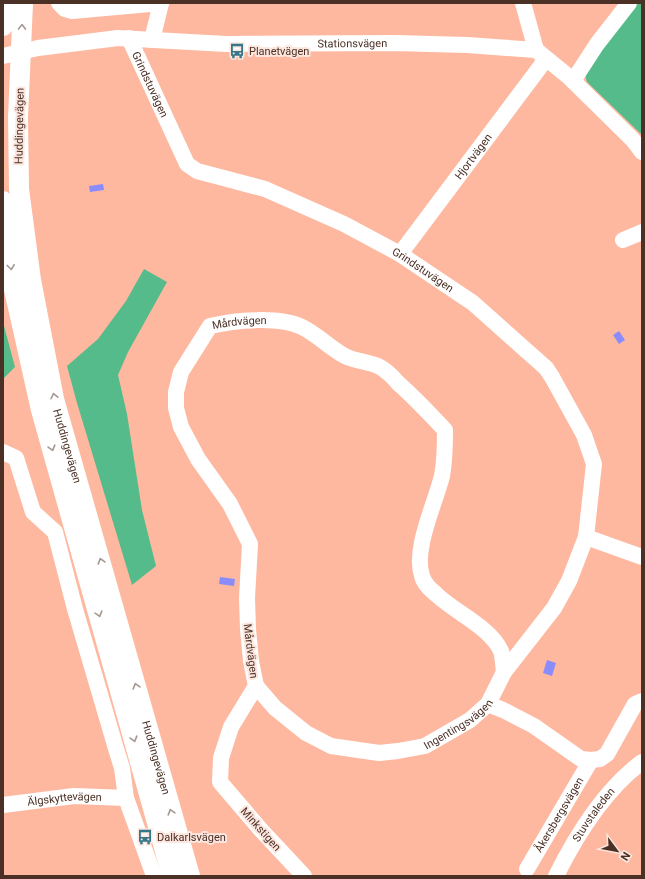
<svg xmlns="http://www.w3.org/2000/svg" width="645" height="879" font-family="Roboto,sans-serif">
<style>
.green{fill:#55bb8b}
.water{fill:#8a8cfb}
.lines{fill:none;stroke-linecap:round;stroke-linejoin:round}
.minor{stroke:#fff;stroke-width:16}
.major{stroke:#fff;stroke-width:20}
.oneway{stroke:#a59892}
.labels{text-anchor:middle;stroke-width:4;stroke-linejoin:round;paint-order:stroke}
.street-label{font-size:11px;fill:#4b3026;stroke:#fce6de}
.poi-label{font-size:11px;fill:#4b3026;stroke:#fce6de;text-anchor:start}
</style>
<rect width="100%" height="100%" fill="#feb89f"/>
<!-- green -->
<g class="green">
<path d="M636,3H642V135L587,82L585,75L586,67Z"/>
<path d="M144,269L167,282L128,352L118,375L127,414L142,510L156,566L132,585L77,403L67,366L98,339L126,301Z"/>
<path d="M3,322L15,367L3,379Z"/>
</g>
<!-- water -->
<g class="water">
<path d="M103,184L104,190L90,192L89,186Z"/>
<path d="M619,331L625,340L619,344L613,335Z"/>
<path d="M220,577L235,579L234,586L219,584Z"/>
<path d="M547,660L556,663L552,676L543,673Z"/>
</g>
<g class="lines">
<!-- minor -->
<g class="minor">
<path d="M59,3L65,9L72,11L161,3"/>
<path d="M523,3L536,50"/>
<path id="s1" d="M129,38L187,164L197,171L265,189L344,224L400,254L473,303L546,368L552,377L584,435L594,464L586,537L642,557"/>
<path d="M152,40L161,3"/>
<path id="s2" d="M3,56L38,48L118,38L226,44L395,43L467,45L536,50L569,77L633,140L642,152"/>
<path d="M573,81L597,44L629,3"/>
<path d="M623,240L642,232"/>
<path id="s3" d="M400,254L546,59"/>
<path d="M3,452L16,458L33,512L55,532L75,609L117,752L122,768L126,798L154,876"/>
<path id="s4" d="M256,686L275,708L291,721L306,733L331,746L379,753L398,751L425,746L470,720L488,704L504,672L554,608L569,581L586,537"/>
<path d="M488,704L503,710L534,726L581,759L591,760L600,759L607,754L635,704L642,701"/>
<path id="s5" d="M3,805L74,796L126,798"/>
<path id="s6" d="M527,869L591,760"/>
<path id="s7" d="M304,876L261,830L220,782L221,758L231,727L256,686L251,661L248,629L247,598L250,544L230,504L198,459L181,427L176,408V392L181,372L210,326C234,320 279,316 302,327C318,335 330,348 345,356C356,362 369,361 380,367C387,371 393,377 398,383C415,398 430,414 445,430C445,446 445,460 442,476C435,504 413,549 422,576C424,584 431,590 437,595C456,613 490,627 501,651C503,657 503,665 504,672"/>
<path id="s8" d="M556,876C577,834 604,790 642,762"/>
</g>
<!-- major -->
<g class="major">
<path id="s9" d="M23,3L18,117L19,189L31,280L54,399L190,876"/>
<path d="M3,26L5,3"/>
<path d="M3,201L13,285L41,410L172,876"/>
</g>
</g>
<!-- one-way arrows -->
<defs><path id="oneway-chevron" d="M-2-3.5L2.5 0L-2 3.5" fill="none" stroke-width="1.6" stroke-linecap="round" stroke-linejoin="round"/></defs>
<g class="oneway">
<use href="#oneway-chevron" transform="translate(22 27) rotate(-89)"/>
<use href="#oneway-chevron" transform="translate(11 267) rotate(83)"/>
<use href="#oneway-chevron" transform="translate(54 396) rotate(-103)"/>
<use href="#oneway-chevron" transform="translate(52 448) rotate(74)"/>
<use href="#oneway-chevron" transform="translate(101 561) rotate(-106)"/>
<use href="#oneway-chevron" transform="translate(99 614) rotate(74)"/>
<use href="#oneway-chevron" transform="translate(136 686) rotate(-106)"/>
<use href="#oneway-chevron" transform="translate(134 739) rotate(74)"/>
<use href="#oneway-chevron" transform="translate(171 812) rotate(-106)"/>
</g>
<!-- icons -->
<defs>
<g id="bus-bare" transform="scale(1.2)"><path d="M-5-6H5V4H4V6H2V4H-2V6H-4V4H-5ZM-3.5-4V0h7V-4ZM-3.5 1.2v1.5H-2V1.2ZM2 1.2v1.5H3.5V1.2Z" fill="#36778a" stroke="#fce6de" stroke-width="2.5" paint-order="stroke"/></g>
</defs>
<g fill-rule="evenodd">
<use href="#bus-bare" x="237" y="51"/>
<use href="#bus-bare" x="145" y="837"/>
</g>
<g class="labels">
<!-- street labels -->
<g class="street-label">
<text dy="4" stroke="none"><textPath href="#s2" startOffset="351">Stationsvägen</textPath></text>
<text dy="4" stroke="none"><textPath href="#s1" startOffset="51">Grindstuvägen</textPath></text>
<text transform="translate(19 126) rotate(-89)" y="4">Huddingevägen</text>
<text dy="4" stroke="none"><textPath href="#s3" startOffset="122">Hjortvägen</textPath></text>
<text dy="4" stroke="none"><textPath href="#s1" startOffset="399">Grindstuvägen</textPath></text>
<text dy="4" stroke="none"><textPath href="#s7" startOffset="650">Mårdvägen</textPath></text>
<text dy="4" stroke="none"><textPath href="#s9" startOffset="448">Huddingevägen</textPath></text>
<text transform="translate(251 651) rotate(83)" y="4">Mårdvägen</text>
<text dy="4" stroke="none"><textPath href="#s4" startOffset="232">Ingentingsvägen</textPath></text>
<text dy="4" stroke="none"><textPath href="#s9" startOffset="772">Huddingevägen</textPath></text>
<text dy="4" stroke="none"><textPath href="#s5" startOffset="62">Älgskyttevägen</textPath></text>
<text dy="4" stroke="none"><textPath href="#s6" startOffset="63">Åkersbergsvägen</textPath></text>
<text dy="4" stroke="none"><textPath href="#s8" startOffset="72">Stuvstaleden</textPath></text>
<text transform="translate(261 829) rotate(48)" y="4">Minkstigen</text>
</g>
<!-- poi labels -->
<g class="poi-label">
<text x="249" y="55">Planetvägen</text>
<text x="157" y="841">Dalkarlsvägen</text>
</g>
</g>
<!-- border -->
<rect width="645" height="879" fill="none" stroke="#4b3026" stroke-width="8"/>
<!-- north arrow -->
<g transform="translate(617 851) rotate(122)" stroke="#fce6de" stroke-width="3" paint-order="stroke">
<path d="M0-3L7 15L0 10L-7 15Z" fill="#4b3026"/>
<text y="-6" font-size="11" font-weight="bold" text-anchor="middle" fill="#4b3026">N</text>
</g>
</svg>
